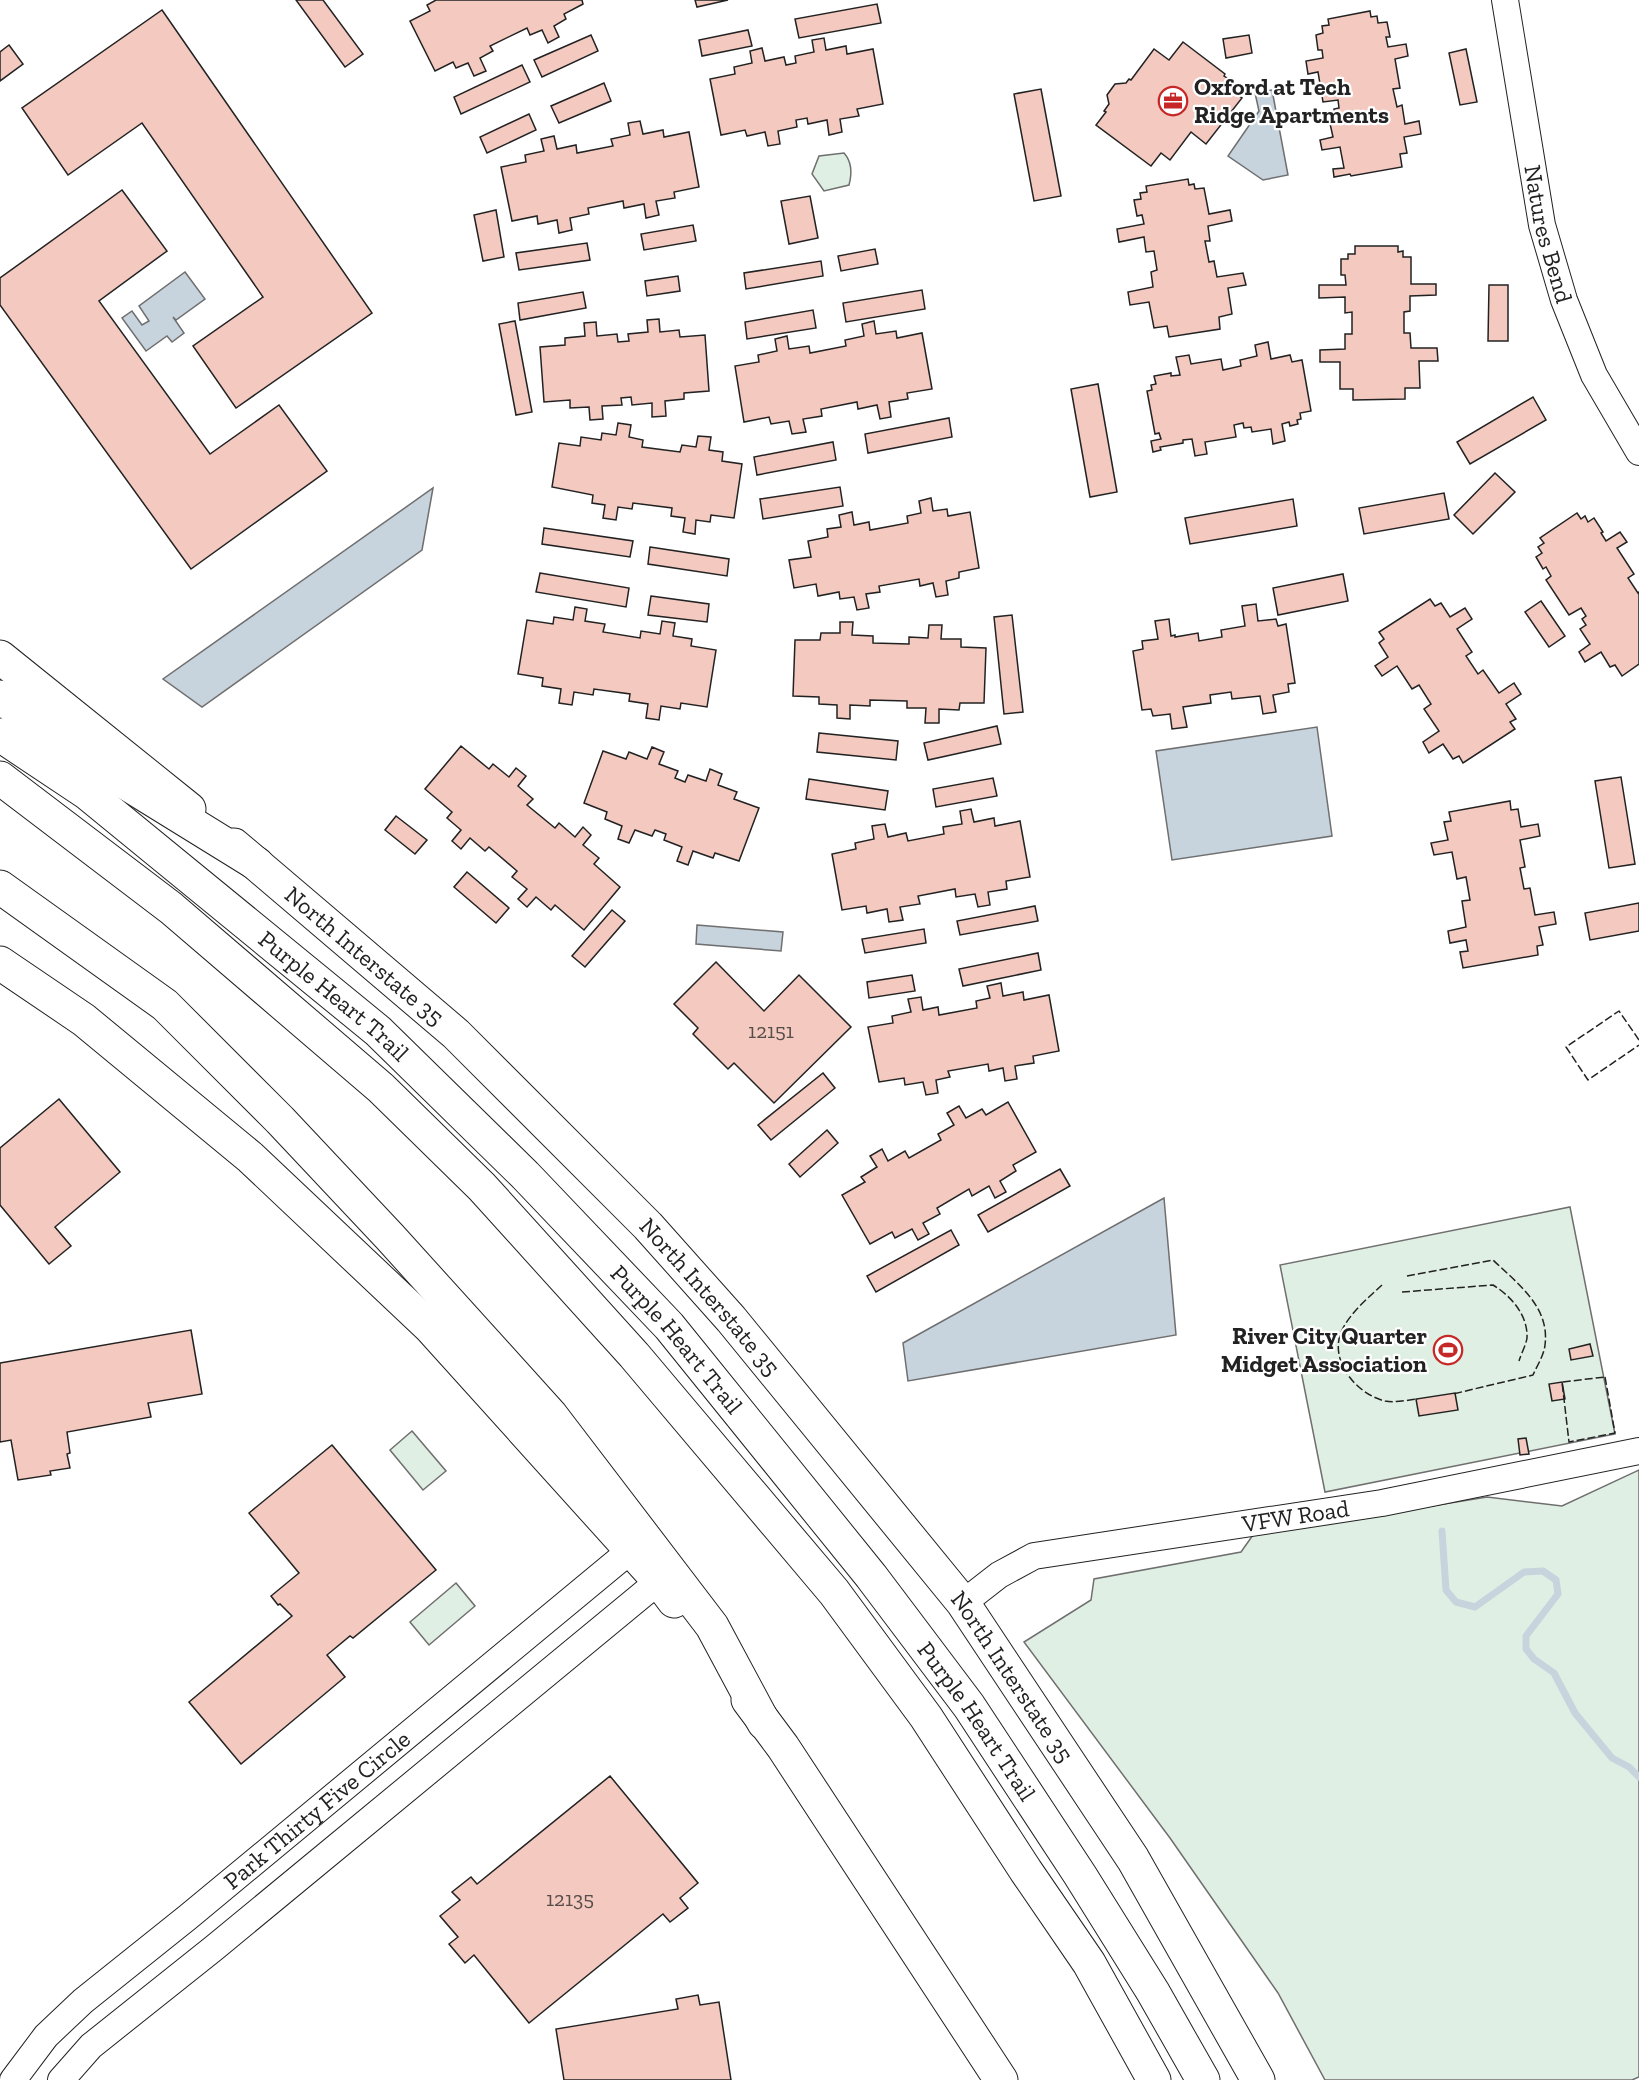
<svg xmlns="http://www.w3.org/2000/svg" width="1639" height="2080" font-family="'Zilla Slab',serif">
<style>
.green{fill:#e0efe3;stroke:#6f6f6f;stroke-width:1.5}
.water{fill:#c7d3dd;stroke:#6f6f6f;stroke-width:1.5}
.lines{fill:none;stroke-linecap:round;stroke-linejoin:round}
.stream{stroke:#c7d3dd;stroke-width:7}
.building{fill:#f3c9c0;stroke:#222;stroke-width:1.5}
.minor-casing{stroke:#222;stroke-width:28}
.major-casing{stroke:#222;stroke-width:35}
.highway-casing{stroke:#222;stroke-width:35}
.minor{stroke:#fff;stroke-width:26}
.major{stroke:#fff;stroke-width:33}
.highway{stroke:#fff;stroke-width:33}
.fence{stroke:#222;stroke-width:1.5;stroke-dasharray:8 3;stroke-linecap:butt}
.labels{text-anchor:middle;stroke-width:4.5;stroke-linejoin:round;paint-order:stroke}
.number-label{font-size:21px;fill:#564c4a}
.poi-label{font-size:24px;font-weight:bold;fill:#222;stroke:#fff;text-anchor:start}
.street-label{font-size:24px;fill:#222;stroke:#fff}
</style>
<rect width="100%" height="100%" fill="#fff"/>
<!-- green -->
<g class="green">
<path d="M844,153C852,162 852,174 849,185L824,191L812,174L819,156Z"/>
<path d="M1570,1207L1615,1434L1325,1492L1280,1265Z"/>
<path d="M412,1431L446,1471L423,1490L390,1450Z"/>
<path d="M1639,1470V2077L1632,2080H1325L1278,1993L1170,1838L1024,1642L1091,1600L1094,1579L1241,1552L1253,1535L1487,1497L1562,1506Z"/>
<path d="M456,1583L475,1606L429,1645L410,1622Z"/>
</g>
<!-- water -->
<g class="water">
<path d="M1272,90L1288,175L1263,180L1228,156L1259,111L1255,93Z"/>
<path d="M185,272L205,299L176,320L173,317L184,333L172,342L167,336L146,351L122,318L132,311L142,325L149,321L139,306Z"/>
<path d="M433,488L422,550L202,707L163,679Z"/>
<path d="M1317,727L1332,836L1172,860L1156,751Z"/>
<path d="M697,925L783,932L781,951L696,944Z"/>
<path d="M1164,1198L1176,1335L908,1381L903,1343Z"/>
</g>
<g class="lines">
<!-- stream -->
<path class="stream" d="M1442,1531L1446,1590L1456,1602L1475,1607L1524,1572L1543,1571L1556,1580L1558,1594L1526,1636V1649L1534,1659L1554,1673L1575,1713L1612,1758L1629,1767L1639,1777"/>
</g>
<!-- building -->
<g class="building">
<path d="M296,0H323L363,54L345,67Z"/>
<path d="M436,0H582L583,4L564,14L566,19L554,26L559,37L548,43L542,30L530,35L527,28L490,46L493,51L480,58L486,71L474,76L468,63L456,68L453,62L435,71L410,21L430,11L427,5Z"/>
<path d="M695,0H728L697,7Z"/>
<path d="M877,4L881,23L799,38L795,19Z"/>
<path d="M162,10L372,313L236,408L193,346L263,297L142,123L68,175L22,108Z"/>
<path d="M1370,11L1371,17L1377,16L1378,23L1387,22L1390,37H1386L1388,47L1406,44L1408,56L1395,59L1400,88L1393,89L1397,107L1402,105L1405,124L1419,121L1421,134L1404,137L1407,153L1400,154L1402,167L1351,176L1350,174L1334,177L1333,169L1344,168L1340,147L1322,150L1320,140L1333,137L1329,119L1335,117L1334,109L1339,108L1338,100L1323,102L1318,72L1308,74L1306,61L1323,58L1322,50H1318L1316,35L1323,33L1322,26L1329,25L1328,19Z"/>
<path d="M748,30L752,46L702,56L699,40Z"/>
<path d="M591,35L598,51L542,77L534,60Z"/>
<path d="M1249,35L1252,53L1226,58L1223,39Z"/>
<path d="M824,38L826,50L846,46L847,54L873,49L883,104L857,109L859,116L840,119L842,132L829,135L827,120L808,124L807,118L796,120L797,127L778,131L780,144L768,146L765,132L747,136L745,130L721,135L710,79L735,74L734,67L752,63L750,51L762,48L765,61L784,57L786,65L796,63L795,56L814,52L812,40Z"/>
<path d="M1183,42L1225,74L1224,76L1230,80L1226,86L1242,98L1206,144L1191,132L1170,160L1161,153L1151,166L1096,125L1106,112L1104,111L1109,104L1107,95L1115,84L1126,83L1129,79L1131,80L1154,49L1169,60Z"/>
<path d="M9,45L23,64L0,81V52Z"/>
<path d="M1466,49L1477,102L1460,105L1449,53Z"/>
<path d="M522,65L530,82L461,114L454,97Z"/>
<path d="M604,83L611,101L559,123L551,106Z"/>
<path d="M1041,89L1061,196L1034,201L1014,94Z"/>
<path d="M529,114L536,130L487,153L480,137Z"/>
<path d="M640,121L643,134L663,130L664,137L689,132L699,187L674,192L675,198L656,201L659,215L646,218L644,204L624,208L623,201L588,208L589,214L570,218L572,230L559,233L557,220L538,224L537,216L512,221L501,167L526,162L525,155L544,151L541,139L554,136L557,149L576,145L577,153L613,146L611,139L630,135L628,123Z"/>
<path d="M1188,179L1189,185L1194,184L1195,189L1204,188L1209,214L1230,210L1232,221L1208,226L1210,241H1205L1209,262L1214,261L1217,277L1243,273L1246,285L1228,288L1232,314L1219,317L1220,329L1169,337L1167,326L1154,328L1149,302L1130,305L1128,292L1153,287L1151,272L1157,270L1154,251L1146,252L1144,237L1119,242L1117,229L1144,224L1142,215L1137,216L1134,200L1141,199L1140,193L1147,192L1146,186Z"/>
<path d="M122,190L167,251L99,301L210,454L279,405L327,471L191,569L0,305V278Z"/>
<path d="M810,196L818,238L789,244L781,201Z"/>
<path d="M496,210L504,257L483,261L474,215Z"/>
<path d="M693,225L696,241L644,250L641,234Z"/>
<path d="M587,243L590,260L519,270L516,253Z"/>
<path d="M1355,246H1398V252L1403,251V257H1411V284H1436V295L1410,296V311L1404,312V333H1410L1411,348H1437L1438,361H1419L1420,388H1405V399L1353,400V389H1340V362H1320V350L1345,349V334H1352V312L1345,313V297L1319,298V285H1346L1345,275H1341V259H1348V254H1355Z"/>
<path d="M875,249L878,264L841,271L838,256Z"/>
<path d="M821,261L823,276L746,289L744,273Z"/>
<path d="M678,276L680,291L647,296L645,281Z"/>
<path d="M1489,285H1508V341H1488Z"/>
<path d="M922,290L925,309L846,322L843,303Z"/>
<path d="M583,292L586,308L520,320L518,303Z"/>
<path d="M813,310L816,328L747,339L745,322Z"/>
<path d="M659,319L660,332L679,330L680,337L705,335L709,391L684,393V399L665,401L666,416L652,417V403L632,405L631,397L621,398L622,405L602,406L603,419L590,420L589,407L570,408V400L544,402L540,347L565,345V338L585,336L584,323L596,322L597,336L617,334L618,342L629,341L628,334L648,332L647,320Z"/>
<path d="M515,321L532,412L516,415L499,324Z"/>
<path d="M874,321L876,334L896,331L897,338L922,333L932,389L907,393L908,399L889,402L891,417L880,419L877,405L858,409L857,402L821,409L822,416L803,419L806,432L792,434L789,421L771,424L769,417L744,422L735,366L759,362L758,355L777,351L775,339L787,336L789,349L809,346L810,353L846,346L845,340L864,336L862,324Z"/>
<path d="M1268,342L1271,359L1290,355L1292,362L1302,360L1311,411L1300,413L1301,419L1297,420L1298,424L1290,426L1289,422L1282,424L1285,441L1273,444L1271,429L1252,432L1251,427L1244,428L1243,423L1234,425L1236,437L1205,442L1207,454L1195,456L1192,439L1183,440V443L1160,447L1161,450L1153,452L1151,441L1161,439L1159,433L1155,434L1147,391L1152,390L1151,385L1156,384L1154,376L1171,373V376L1180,375L1176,357L1189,355L1191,364L1221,359L1223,370L1241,366L1240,360L1257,356L1255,345Z"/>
<path d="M1098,384L1117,492L1090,497L1071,389Z"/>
<path d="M1533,397L1546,420L1470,464L1457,442Z"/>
<path d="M949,418L952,437L868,453L865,434Z"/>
<path d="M618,423L631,425L629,437L643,440L642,447L680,452L682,445L696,447L698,436L711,437L709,450L723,452L722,461L742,464L734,518L711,515L710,522L696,520L695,534L683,532L685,518L671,516L672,508L633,503L632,509L618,507L616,520L603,518L605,505L592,503L593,495L552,487L559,443L580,446L581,437L601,440L602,433L616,435Z"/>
<path d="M833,442L836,460L757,475L754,457Z"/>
<path d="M1495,473L1515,492L1473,534L1454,515Z"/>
<path d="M840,487L843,506L763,519L760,499Z"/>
<path d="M1444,493L1449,519L1364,534L1359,508Z"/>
<path d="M931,498L933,511L947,509L948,516L970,512L979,568L959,572V578L946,581L948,595L936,597L933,583L920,586L919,579L879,586L880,592L866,594L869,608L857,610L854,597L840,599L839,592L818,596L816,584L794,588L789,560L811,557L808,541L828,537L827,529L841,527L839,515L852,512L854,525L869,522L870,530L908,523L907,516L921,513L919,501Z"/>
<path d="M1293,499L1297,526L1190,544L1185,518Z"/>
<path d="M1577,513L1581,519L1585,516L1588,522L1594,518L1603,532L1601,533L1606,541L1620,532L1627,542L1617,548L1634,574L1628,578L1638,593L1639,592V664L1622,676L1615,665L1610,667L1601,652L1585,662L1579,652L1590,644L1580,629L1586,625L1582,619L1586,616L1581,608L1569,615L1546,580L1551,576L1546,567L1543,569L1536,557L1542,553L1538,547L1544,543L1540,538Z"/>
<path d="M544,528L633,541L630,557L542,544Z"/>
<path d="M650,547L729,559L727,576L648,564Z"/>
<path d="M540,573L629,588L626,607L536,592Z"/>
<path d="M1343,574L1348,601L1278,615L1273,588Z"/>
<path d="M651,596L709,604L707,622L648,615Z"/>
<path d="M1430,599L1435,606L1441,603L1450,617L1465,608L1472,619L1457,629L1472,652L1466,656L1478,674L1483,670L1499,693L1514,683L1521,694L1506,704L1516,719L1510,722L1515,729L1463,763L1459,756L1453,759L1443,744L1429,753L1423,742L1439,731L1424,709L1431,704L1419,685L1412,689L1397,666L1382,676L1375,666L1388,657L1379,643L1384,639L1379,632Z"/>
<path d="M1541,601L1565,636L1549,647L1525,612Z"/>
<path d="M1256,604L1258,621L1276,619L1278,626L1286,624L1295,683L1288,684L1289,692L1273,695L1276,712L1263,714L1260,696L1232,699L1231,692L1210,695L1211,703L1183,707L1187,727L1172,729L1170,714L1153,716L1151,709L1142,710L1133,651L1143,649L1142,641L1158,639L1155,621L1169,619L1171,636L1175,635V637L1198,633L1199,641L1222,637L1221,630L1245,626L1242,606Z"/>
<path d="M575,607L587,609L585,621L605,624L603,632L640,638L641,631L660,634L662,621L675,623L673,636L692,639L691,646L716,650L707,707L681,703L680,709L661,706L659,720L646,718L648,704L629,701L630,694L594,689L593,695L574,692L572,705L559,703L561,689L542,686L543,678L518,674L527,620L553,624L554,617L573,620Z"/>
<path d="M1012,615L1023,712L1004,714L994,617Z"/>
<path d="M840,622H853L852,635L873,636V643L909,644V637L928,638L929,625H942L941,639H961V647L986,648L984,703H960L959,710L939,709V723H925L926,708H907V701L870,700V706L850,705V719L837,718V705L819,704V697L793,696L795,640H820L821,633H840Z"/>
<path d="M997,726L1001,744L928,760L924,743Z"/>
<path d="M819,733L898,741L896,760L817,752Z"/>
<path d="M461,746L489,769L493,764L509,777L516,768L526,776L518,786L533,799L527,805L555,828L559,823L575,837L583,827L591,835L583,845L599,858L594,864L620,887L584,930L555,905L551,910L536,897L527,907L518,899L527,889L512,877L517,871L489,847L485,851L470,838L461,849L452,841L461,830L447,818L452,812L425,789Z"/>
<path d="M652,747L664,752L659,764L678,771L675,778L685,782L688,775L706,781L710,769L722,774L718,785L737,792L734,799L759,808L739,861L715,853L713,858L693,851L688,865L677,861L682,847L664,840L666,834L655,830L652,836L635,830L629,843L618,839L622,826L605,819L607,812L584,803L603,751L626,759L629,752L647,759Z"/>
<path d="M1621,777L1635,864L1609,868L1595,781Z"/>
<path d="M993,778L997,796L936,807L933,789Z"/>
<path d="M809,779L888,791L885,810L806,799Z"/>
<path d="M1510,801L1511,810L1518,809L1521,827L1538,824L1540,836L1520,840L1525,867L1520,868L1524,889L1530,888L1535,915L1554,912L1556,924L1539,927L1543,945L1537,946L1538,955L1463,968L1460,952L1468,951L1466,940L1450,943L1448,931L1466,927L1462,901L1470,900L1466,877L1457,879L1452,852L1434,855L1431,843L1448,840L1444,822L1451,821L1449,812Z"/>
<path d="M971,809L974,822L994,818L995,826L1020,821L1030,877L1006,881L1007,889L988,892L990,905L978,907L975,894L956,897L955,889L918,896L920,904L900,907L903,920L889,922L887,909L867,913L866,906L842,910L832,854L856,849L855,843L874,839L872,826L885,824L888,837L906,833L908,841L944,834L943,827L962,824L960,811Z"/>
<path d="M396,816L427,840L415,854L385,830Z"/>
<path d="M467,872L509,908L496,923L454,887Z"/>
<path d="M1639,903V931L1590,940L1585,913Z"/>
<path d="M1035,906L1038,921L960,935L957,921Z"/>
<path d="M612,910L625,921L585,967L572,956Z"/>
<path d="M924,929L926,943L865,953L862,939Z"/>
<path d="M1038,953L1041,970L963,986L959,969Z"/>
<path d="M716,962L764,1011L799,975L851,1027L774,1103L734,1063L728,1069L693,1034L698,1028L674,1004Z"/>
<path d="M912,975L915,991L869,998L867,982Z"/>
<path d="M1001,983L1003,996L1023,992L1024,1000L1049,995L1059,1051L1033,1056L1034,1063L1015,1066L1017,1079L1005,1081L1003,1068L989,1071L988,1064L948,1071L950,1077L936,1080L938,1093L926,1095L923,1082L905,1085L904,1078L879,1082L868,1027L893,1023L892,1016L911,1012L908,999L921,997L923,1010L938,1007L939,1015L977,1008L976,1001L990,998L987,986Z"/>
<path d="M823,1073L835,1088L771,1140L758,1125Z"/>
<path d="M59,1099L120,1172L55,1227L71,1246L49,1264L0,1205V1148Z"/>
<path d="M1008,1102L1036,1152L1013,1165L1016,1171L1000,1181L1006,1192L995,1198L989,1186L972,1196L969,1189L937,1208L940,1214L923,1223L929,1234L918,1240L912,1229L895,1238L892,1232L870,1244L842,1195L865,1182L861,1177L877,1167L870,1156L882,1149L888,1161L905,1151L909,1158L941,1140L938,1134L954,1125L947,1113L959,1106L966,1118L982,1109L986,1115Z"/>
<path d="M827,1130L838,1143L800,1177L789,1164Z"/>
<path d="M1060,1169L1070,1186L988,1232L978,1215Z"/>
<path d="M951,1230L959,1245L876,1292L867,1276Z"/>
<path d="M191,1330L202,1394L148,1403L151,1417L67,1432L70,1453L67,1454L70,1468L50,1471L51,1475L18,1480L11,1440L0,1442V1363Z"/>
<path d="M1590,1344L1593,1356L1571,1360L1569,1349Z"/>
<path d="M1562,1382L1565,1399L1552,1401L1549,1384Z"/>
<path d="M1455,1393L1458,1410L1419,1416L1416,1399Z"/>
<path d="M1526,1438L1529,1454L1520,1455L1518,1439Z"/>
<path d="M332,1445L436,1570L353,1638L350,1636L327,1655L345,1677L241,1764L189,1702L292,1616L280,1604L278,1605L271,1596L299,1573L249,1513Z"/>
<path d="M610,1776L698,1883L680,1898L688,1908L670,1922L663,1914L529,2023L474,1955L465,1963L449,1944L458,1937L440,1916L460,1900L452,1892L471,1877L477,1884Z"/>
<path d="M698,1995L700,2005L719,2002L731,2080H564L556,2029L678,2009L676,1999Z"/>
</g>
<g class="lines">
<!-- minor casing -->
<g class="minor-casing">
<g id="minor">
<path id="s1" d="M1505,0L1542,225L1564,300L1594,375L1639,452"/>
<path id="s2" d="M963,1603L999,1575L1034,1556L1382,1503L1639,1451"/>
<path id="s3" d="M13,2080L46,2036L83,2001L188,1917L631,1550"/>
<path d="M61,2080L91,2046L214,1948L659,1581"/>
</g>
</g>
<!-- major casing -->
<g class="major-casing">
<g id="major">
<path d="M0,657L189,809"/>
<path id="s4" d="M234,845L456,1034L648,1226L731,1319L963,1603L1133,1859L1258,2080"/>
<path d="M0,963L84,1020L250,1157L430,1327L659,1581L674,1601"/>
<path d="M748,1700L783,1747L1001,2080"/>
</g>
</g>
<!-- highway casing -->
<g class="highway-casing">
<g id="highway">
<path d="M0,697L87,759L257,864"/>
<path id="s5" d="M0,735L87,793L378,1031L525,1175L669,1326L871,1576L969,1706L1080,1875L1153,1992L1203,2080"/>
<path d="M0,778L171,908L381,1088L482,1187L634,1355L834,1592L926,1717L1026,1871L1089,1963L1154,2080"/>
<path d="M0,887L165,1005L280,1120L390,1237L551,1415L712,1626L764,1723"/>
</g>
</g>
<!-- minor -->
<use href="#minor" class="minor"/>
<!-- major -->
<use href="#major" class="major"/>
<!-- highway -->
<use href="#highway" class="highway"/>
<!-- fence -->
<g class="fence">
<path d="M1639,1040L1619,1011L1566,1047L1588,1080L1639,1045"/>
<path d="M1407,1276L1493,1260C1518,1284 1550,1307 1545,1345C1544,1355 1537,1366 1533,1375L1453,1394"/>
<path d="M1382,1285C1368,1298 1351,1312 1342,1330C1328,1360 1356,1394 1385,1401C1395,1403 1408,1400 1418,1399"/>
<path d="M1402,1292L1493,1285C1511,1296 1528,1315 1527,1338C1526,1345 1521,1354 1519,1361"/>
<path d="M1605,1377L1615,1433L1569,1442L1562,1382Z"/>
</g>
</g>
<!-- icons -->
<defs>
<g id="office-ring" transform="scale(1.5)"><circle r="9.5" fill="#fff" stroke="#c62828" stroke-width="1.5"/><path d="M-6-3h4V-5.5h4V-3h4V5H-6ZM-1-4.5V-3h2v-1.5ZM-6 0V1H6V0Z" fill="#c62828"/></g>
<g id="stadium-ring" transform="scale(1.5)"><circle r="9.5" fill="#fff" stroke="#c62828" stroke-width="1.5"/><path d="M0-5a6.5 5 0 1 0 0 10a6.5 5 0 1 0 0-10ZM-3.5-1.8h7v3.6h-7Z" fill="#c62828"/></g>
</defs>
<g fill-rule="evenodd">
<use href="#office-ring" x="1173" y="101"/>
<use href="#stadium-ring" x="1448" y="1350"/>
</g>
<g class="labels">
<!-- number labels -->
<g class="number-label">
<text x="771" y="1038">12151</text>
<text x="570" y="1906">12135</text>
</g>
<!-- poi labels -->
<g class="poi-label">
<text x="1194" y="95">Oxford at Tech<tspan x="1194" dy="28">Ridge Apartments</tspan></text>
<text x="1427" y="1344" text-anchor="end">River City Quarter<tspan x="1427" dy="28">Midget Association</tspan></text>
</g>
<!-- street labels -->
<g class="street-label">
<text dy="8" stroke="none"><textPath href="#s1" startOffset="238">Natures Bend</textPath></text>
<text dy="8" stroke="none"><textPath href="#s4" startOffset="171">North Interstate 35</textPath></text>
<text dy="8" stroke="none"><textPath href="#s5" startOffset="424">Purple Heart Trail</textPath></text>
<text dy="8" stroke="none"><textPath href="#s4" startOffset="657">North Interstate 35</textPath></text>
<text dy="8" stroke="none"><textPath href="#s5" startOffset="910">Purple Heart Trail</textPath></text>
<text dy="8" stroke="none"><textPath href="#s2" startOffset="350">VFW Road</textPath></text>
<text dy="8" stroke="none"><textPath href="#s4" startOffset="1143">North Interstate 35</textPath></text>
<text dy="8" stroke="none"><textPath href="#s5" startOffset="1396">Purple Heart Trail</textPath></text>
<text dy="8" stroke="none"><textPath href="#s3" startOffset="408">Park Thirty Five Circle</textPath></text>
</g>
</g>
</svg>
